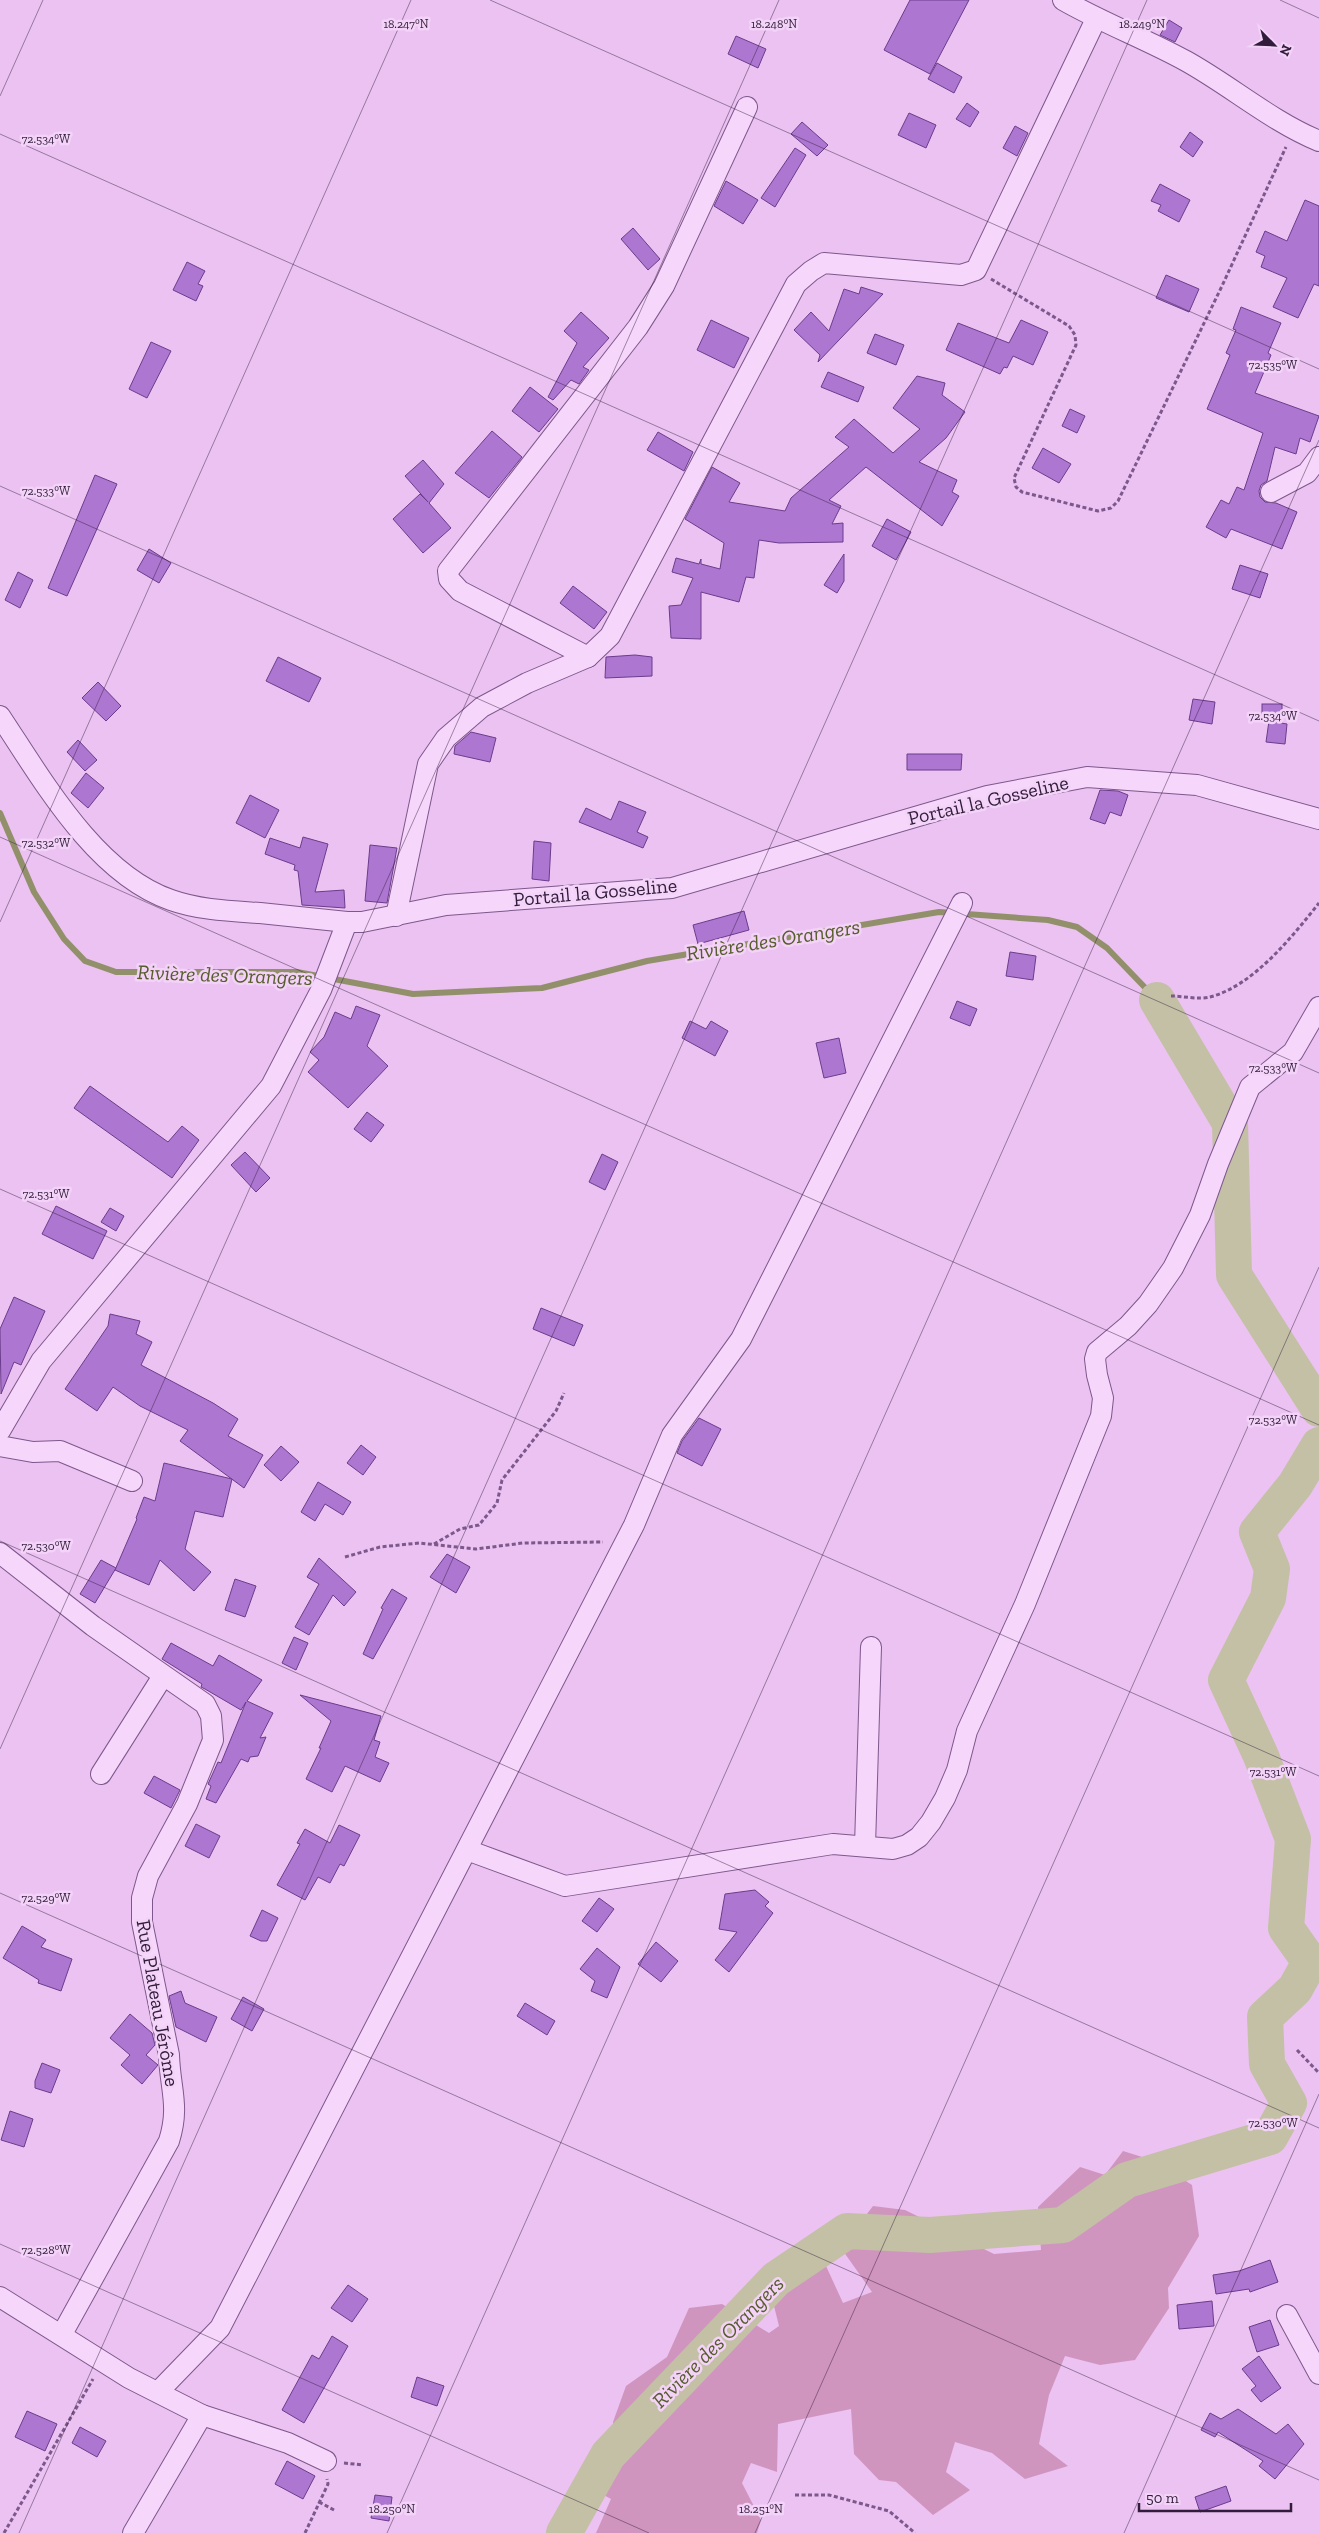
<svg xmlns="http://www.w3.org/2000/svg" width="1319" height="2533" font-family="'Zilla Slab',serif">
<style>
.green{fill:#d095be}
.lines{fill:none;stroke-linecap:round;stroke-linejoin:round}
.stream{stroke:#92906b;stroke-width:6}
.river{stroke:#c3c0a5;stroke-width:36}
.building{fill:#ad76d1;stroke:#6b3c8d}
.minor-casing{stroke:#7d588c;stroke-width:22}
.path{stroke:#7d588c;stroke-width:3;stroke-dasharray:4 2.5;stroke-linecap:butt}
.minor{stroke:#f7d6fb;stroke-width:20}
.ticks{fill:none;stroke:#311d3b;stroke-width:1;stroke-opacity:0.45}
.labels{text-anchor:middle;stroke-width:5;stroke-linejoin:round;paint-order:stroke}
.street-label{font-size:20px;fill:#311d3b;stroke:#f4d3f8}
.water-label{font-size:21px;font-style:italic;fill:#565c2b;stroke:#f4d3f8}
.ticks-label{font-size:12px;text-anchor:middle;fill:#311d3b;stroke:#f4d3f8;stroke-width:5;stroke-linejoin:round;paint-order:stroke}
</style>
<rect width="100%" height="100%" fill="#ebc2f1"/>
<!-- green -->
<path class="green" d="M1123,2151L1155,2161L1192,2185L1199,2236L1168,2288L1169,2308L1135,2360L1100,2365L1065,2356L1049,2395L1039,2444L1068,2466L1025,2479L992,2453L955,2442L946,2472L970,2490L933,2515L896,2482L879,2480L854,2454L851,2409L778,2424L777,2472L751,2463L742,2483L761,2520L757,2533H596L611,2499L589,2487L614,2458L613,2422L626,2386L667,2357L689,2308L722,2304L769,2333L779,2326L772,2298L795,2272L826,2266L843,2303L872,2292L841,2248L873,2206L905,2210L994,2254L1041,2250L1038,2207L1080,2167L1105,2175Z"/>
<g class="lines">
<!-- stream -->
<path class="stream" d="M0,813L34,892L64,939L85,961L116,972H297L413,994L542,988L647,961L939,912L1048,920L1077,927L1107,948L1157,1000"/>
<!-- river -->
<g class="river">
<path d="M1157,1000L1230,1123L1234,1275L1319,1409"/>
<path d="M564,2533L608,2455L776,2279L847,2231L930,2235L1063,2225L1127,2180L1270,2137L1289,2103L1267,2064L1265,2017L1295,1989L1310,1962L1286,1928L1293,1839L1261,1756L1226,1680L1268,1598L1272,1569L1257,1532L1295,1485L1319,1445"/>
</g>
</g>
<!-- building -->
<g class="building">
<path d="M910,0H969L930,74L884,50Z"/>
<path d="M1169,20L1182,28L1175,42L1160,35Z"/>
<path d="M736,36L766,49L758,68L728,54Z"/>
<path d="M937,63L962,77L954,93L928,79Z"/>
<path d="M967,103L979,112L970,127L956,119Z"/>
<path d="M909,113L936,125L926,148L898,135Z"/>
<path d="M802,122L828,145L817,156L791,134Z"/>
<path d="M1015,126L1028,133L1017,156L1003,148Z"/>
<path d="M1190,132L1203,142L1193,157L1180,147Z"/>
<path d="M795,148L806,155L775,207L761,198Z"/>
<path d="M726,181L758,200L743,224L714,206Z"/>
<path d="M1160,184L1190,200L1179,222L1158,211L1161,205L1151,201Z"/>
<path d="M1305,200L1319,206V286L1314,284L1298,318L1273,307L1287,278L1261,267L1265,256L1256,252L1265,231L1287,241Z"/>
<path d="M633,228L660,259L648,270L621,239Z"/>
<path d="M187,262L205,271L198,284L203,286L196,301L173,290Z"/>
<path d="M1166,275L1199,289L1189,312L1156,298Z"/>
<path d="M861,287L883,294L818,362L820,355L794,330L811,312L829,331L844,289L859,294Z"/>
<path d="M1241,307L1281,323L1268,353L1271,355L1255,393L1319,416L1310,442L1300,438L1296,454L1275,447L1267,481L1261,485L1259,491L1260,497L1265,502L1276,503L1297,512L1282,549L1231,529L1226,538L1206,527L1221,500L1229,504L1237,487L1244,490L1263,433L1207,409L1230,355L1226,353L1236,330L1233,329Z"/>
<path d="M581,312L609,338L583,367L589,370L579,384L571,380L553,400L548,397L577,343L564,331Z"/>
<path d="M711,320L749,338L734,368L697,350Z"/>
<path d="M1021,320L1048,332L1033,365L1013,356L1007,368L1004,367L1000,374L946,350L958,323L1009,343Z"/>
<path d="M875,334L904,345L896,365L867,353Z"/>
<path d="M151,342L171,351L147,398L129,389Z"/>
<path d="M828,372L864,387L858,402L821,387Z"/>
<path d="M917,376L945,383L942,395L965,412L946,438L919,462L957,480L952,492L959,496L942,526L866,467L829,500L841,506L832,524L843,523V542L779,543L759,540L754,578L746,577L739,602L701,592V639L671,638L669,606L681,605L693,578L672,572L676,558L699,564L701,559V564L720,569L724,543L685,519L712,467L740,483L729,502L785,511L791,498L849,447L835,437L854,419L893,453L920,429L893,408Z"/>
<path d="M530,387L558,409L539,432L512,411Z"/>
<path d="M1070,409L1085,416L1077,433L1062,426Z"/>
<path d="M492,431L522,457L489,498L455,473Z"/>
<path d="M658,432L693,452L684,471L647,450Z"/>
<path d="M1043,448L1071,464L1059,483L1032,468Z"/>
<path d="M423,460L444,484L429,503L451,528L423,553L393,519L420,494L428,502L405,476Z"/>
<path d="M95,475L117,484L67,596L48,588Z"/>
<path d="M887,519L911,532L896,560L872,546Z"/>
<path d="M149,549L171,563L159,583L137,570Z"/>
<path d="M844,554V581L837,593L824,585Z"/>
<path d="M1240,565L1268,574L1260,598L1232,589Z"/>
<path d="M18,572L33,580L20,608L5,600Z"/>
<path d="M573,586L607,612L594,629L560,603Z"/>
<path d="M635,655L652,657V676L605,678L606,657Z"/>
<path d="M278,657L321,678L309,702L266,681Z"/>
<path d="M98,682L121,706L106,721L82,698Z"/>
<path d="M1193,699L1215,702L1212,724L1189,720Z"/>
<rect x="1262" y="704" width="20" height="16"/>
<path d="M1269,721L1287,724L1285,744L1266,742Z"/>
<path d="M471,732L496,738L490,762L454,754L455,746Z"/>
<path d="M78,740L97,760L85,771L67,752Z"/>
<path d="M907,754H962L961,770H907Z"/>
<path d="M86,773L104,788L88,808L71,793Z"/>
<path d="M1100,790L1118,791L1128,795L1121,816L1110,812L1105,824L1090,819Z"/>
<path d="M250,795L279,810L265,838L236,823Z"/>
<path d="M619,801L646,812L637,832L648,837L643,848L579,822L586,808L611,820Z"/>
<path d="M303,837L328,844L315,892L344,890L345,908L302,905L298,871L294,870L295,865L265,854L270,838L300,848Z"/>
<path d="M534,841L551,843L549,881L532,879Z"/>
<path d="M370,845L397,848L387,903L365,901Z"/>
<path d="M744,911L749,930L698,944L693,925Z"/>
<path d="M1010,952L1036,956L1033,980L1006,976Z"/>
<path d="M957,1001L977,1009L970,1026L950,1018Z"/>
<path d="M356,1006L380,1015L367,1046L388,1066L348,1108L308,1072L319,1060L310,1052L324,1037L335,1012L351,1019Z"/>
<path d="M690,1021L706,1029L711,1021L728,1031L715,1056L682,1038Z"/>
<path d="M839,1038L846,1073L824,1078L816,1043Z"/>
<path d="M90,1086L168,1142L182,1126L199,1140L172,1178L74,1108Z"/>
<path d="M367,1112L384,1125L371,1142L354,1129Z"/>
<path d="M245,1152L270,1178L256,1192L231,1165Z"/>
<path d="M602,1154L618,1162L605,1190L589,1182Z"/>
<path d="M56,1206L107,1231L93,1259L42,1234Z"/>
<path d="M110,1208L124,1216L116,1231L101,1222Z"/>
<path d="M14,1297L45,1311L21,1365L14,1362L1,1394L0,1329Z"/>
<path d="M541,1308L583,1325L574,1346L533,1329Z"/>
<path d="M110,1314L140,1321L136,1334L152,1342L141,1365L213,1403L238,1419L228,1436L263,1455L244,1488L180,1441L188,1430L140,1406L113,1387L97,1411L65,1389L108,1326Z"/>
<path d="M699,1418L721,1429L702,1466L677,1453L682,1441Z"/>
<path d="M361,1445L376,1457L363,1475L347,1463Z"/>
<path d="M281,1446L299,1462L281,1481L264,1465Z"/>
<path d="M164,1463L232,1479L223,1517L195,1511L185,1549L211,1572L194,1591L160,1560L149,1585L115,1570L137,1519L136,1518L144,1497L155,1501Z"/>
<path d="M318,1482L351,1502L343,1515L325,1504L315,1521L301,1512Z"/>
<path d="M447,1554L470,1567L456,1593L430,1577Z"/>
<path d="M319,1558L356,1592L344,1606L333,1595L309,1635L295,1627L319,1584L307,1577Z"/>
<path d="M101,1560L116,1568L95,1603L80,1594Z"/>
<path d="M235,1579L256,1586L245,1617L225,1610Z"/>
<path d="M392,1589L407,1598L373,1659L363,1654L383,1609L381,1608Z"/>
<path d="M294,1637L308,1643L296,1670L282,1663Z"/>
<path d="M171,1643L213,1666L219,1655L262,1680L247,1701L273,1713L260,1738L266,1737L258,1756L250,1757L248,1762L241,1759L216,1803L206,1799L211,1786L208,1784L218,1762L221,1763L246,1702L241,1710L205,1689L201,1687L202,1684L162,1659Z"/>
<path d="M300,1695L381,1716L374,1740L380,1742L375,1757L389,1763L380,1782L345,1766L332,1792L306,1779L321,1748H319L331,1721Z"/>
<path d="M154,1776L180,1790L171,1808L144,1793Z"/>
<path d="M196,1824L220,1836L209,1858L185,1846Z"/>
<path d="M339,1825L360,1835L344,1866L340,1864L330,1883L318,1877L305,1900L277,1885L300,1844L297,1843L305,1829L330,1843Z"/>
<path d="M755,1890L769,1902L765,1906L773,1913L729,1972L715,1960L737,1932L719,1929L725,1894Z"/>
<path d="M599,1898L614,1909L597,1932L582,1921Z"/>
<path d="M262,1910L278,1918L267,1941H261L250,1936Z"/>
<path d="M22,1926L46,1940L41,1947L72,1959L61,1991L38,1983L39,1980L3,1958Z"/>
<path d="M656,1942L678,1961L661,1982L638,1964Z"/>
<path d="M597,1948L620,1967L607,1998L591,1991L595,1981L580,1969Z"/>
<path d="M181,1991L185,2003L217,2017L206,2042L176,2027L169,1996Z"/>
<path d="M243,1997L264,2009L252,2031L231,2019Z"/>
<path d="M525,2003L555,2021L547,2035L517,2016Z"/>
<path d="M130,2014L152,2033L155,2045L146,2055L158,2065L142,2084L121,2065L130,2055L110,2038Z"/>
<path d="M42,2063L60,2070L51,2093L35,2088V2081Z"/>
<path d="M10,2111L33,2119L24,2147L1,2140Z"/>
<path d="M1270,2260L1278,2282L1250,2292L1249,2289L1216,2294L1213,2275L1239,2271Z"/>
<path d="M348,2285L368,2299L352,2322L331,2308Z"/>
<path d="M1212,2301L1214,2326L1179,2329L1177,2305Z"/>
<path d="M1270,2320L1279,2345L1257,2352L1249,2327Z"/>
<path d="M332,2336L348,2346L304,2423L282,2410L312,2355L319,2359Z"/>
<path d="M1259,2356L1281,2388L1261,2402L1251,2390L1256,2386L1242,2369Z"/>
<path d="M417,2377L444,2386L437,2406L411,2397Z"/>
<path d="M1238,2409L1276,2434L1288,2424L1304,2444L1275,2479L1259,2466L1263,2461L1218,2432L1215,2437L1201,2430L1210,2413L1221,2419Z"/>
<path d="M27,2411L57,2424L45,2451L15,2437Z"/>
<path d="M80,2427L106,2441L97,2457L72,2443Z"/>
<path d="M287,2461L315,2476L303,2499L275,2484Z"/>
<path d="M1226,2486L1231,2501L1200,2512L1195,2497Z"/>
<path d="M375,2495L392,2497L389,2521L371,2518Z"/>
</g>
<g class="lines">
<!-- minor casing -->
<g class="minor-casing">
<g id="minor">
<path d="M1063,0C1103,23 1146,39 1186,61C1231,86 1271,121 1319,141"/>
<path d="M1271,492L1307,473L1319,457"/>
<path d="M588,657L460,591L449,579L448,571L638,327L664,286L747,107"/>
<path d="M0,716C42,779 95,874 171,900C199,910 230,911 260,913C290,916 319,919 347,922H362L446,905L672,888L987,796L1087,777L1197,785L1319,819"/>
<path d="M396,916L428,764L446,738L482,707L527,683L588,657L610,636L796,284L811,271L824,263L961,275L976,270L1096,19"/>
<path d="M0,1431L41,1361L271,1086L321,990L347,922"/>
<path d="M0,1446L33,1452L60,1451L132,1481"/>
<path d="M0,1553L93,1626L205,1704L211,1716L213,1740L187,1804L148,1876L142,1898V1922L169,2055C170,2089 180,2106 169,2141L62,2334"/>
<path d="M101,1774L163,1676"/>
<path d="M865,1846L871,1647"/>
<path d="M467,1850L565,1886L833,1844L893,1849L907,1845L919,1837L931,1822L945,1798L957,1770L967,1731L1025,1604L1101,1416L1103,1398L1097,1375L1095,1359L1097,1352L1128,1326L1148,1304L1173,1268L1200,1215L1218,1164L1250,1087L1293,1052L1319,1007"/>
<path d="M0,2297L129,2378L202,2415L288,2443L326,2461"/>
<path d="M1287,2315L1319,2374"/>
<path d="M158,2392L220,2328L634,1525L672,1435L741,1339L962,903"/>
<path d="M133,2533L202,2415"/>
</g>
</g>
<!-- path -->
<g class="path">
<path d="M991,279L1069,326L1075,335L1076,345L1014,478L1016,487L1022,492L1098,511L1111,508L1118,501L1222,286L1286,147"/>
<path d="M1171,996C1183,996 1199,1000 1210,997C1253,986 1292,937 1319,903"/>
<path d="M434,1544L460,1529L479,1525L497,1503L502,1480L556,1411L564,1393"/>
<path d="M345,1557L380,1547L419,1543L476,1549L523,1543L603,1542"/>
<path d="M1297,2050L1319,2073"/>
<path d="M344,2463L363,2465"/>
<path d="M795,2495H829L889,2511L915,2533"/>
<path d="M319,2502L336,2511"/>
<path d="M4,2533L93,2379"/>
<path d="M305,2533L328,2484L327,2479"/>
</g>
<!-- minor -->
<use href="#minor" class="minor"/>
</g>
<!-- ticks -->
<path class="ticks" d="M490,0L1319,369M1280,0L1319,18M0,96L43,0M0,134L1319,721M0,486L1319,1073M0,837L1319,1425M0,922L411,0M0,1189L1319,1776M0,1541L1319,2128M0,1749L779,0M0,1893L1319,2480M0,2244L649,2533M19,2533L1147,0M387,2533L1319,440M755,2533L1319,1267M1124,2533L1319,2094"/>
<g class="labels">
<!-- street labels -->
<g class="street-label">
<text transform="translate(988 800) rotate(-13)" y="7">Portail la Gosseline</text>
<text transform="translate(595 892) rotate(-5)" y="7">Portail la Gosseline</text>
<text transform="translate(158 2003) rotate(80)" y="7">Rue Plateau Jérôme</text>
</g>
<!-- water labels -->
<g class="water-label">
<text transform="translate(773 940) rotate(-9)" y="7">Rivière des Orangers</text>
<text transform="translate(225 975) rotate(2)" y="7">Rivière des Orangers</text>
<text transform="translate(718 2342) rotate(-45)" y="7">Rivière des Orangers</text>
</g>
</g>
<g class="ticks-label">
<text x="406" y="28">18.247°N</text>
<text x="774" y="28">18.248°N</text>
<text x="1142" y="28">18.249°N</text>
<text x="46" y="143">72.534°W</text>
<text x="1273" y="369">72.535°W</text>
<text x="46" y="495">72.533°W</text>
<text x="1273" y="720">72.534°W</text>
<text x="46" y="847">72.532°W</text>
<text x="1273" y="1072">72.533°W</text>
<text x="46" y="1198">72.531°W</text>
<text x="1273" y="1424">72.532°W</text>
<text x="46" y="1550">72.530°W</text>
<text x="1273" y="1776">72.531°W</text>
<text x="46" y="1902">72.529°W</text>
<text x="1273" y="2127">72.530°W</text>
<text x="46" y="2254">72.528°W</text>
<text x="392" y="2513">18.250°N</text>
<text x="761" y="2513">18.251°N</text>
</g>
<!-- north arrow -->
<g transform="translate(1274 45) rotate(114)" stroke="#f4d3f8" stroke-width="4" paint-order="stroke">
<path d="M0-4L9 19L0 12L-9 19Z" fill="#311d3b"/>
<text y="-8" font-size="14" font-weight="bold" text-anchor="middle" fill="#311d3b">N</text>
</g>
<!-- scale -->
<path d="M1139 2503v8h152v-8" fill="none" stroke="#311d3b" stroke-width="2.5"/>
<text x="1146" y="2503" font-size="15" fill="#311d3b" stroke="#f4d3f8" stroke-width="4" paint-order="stroke">50 m</text>
</svg>
